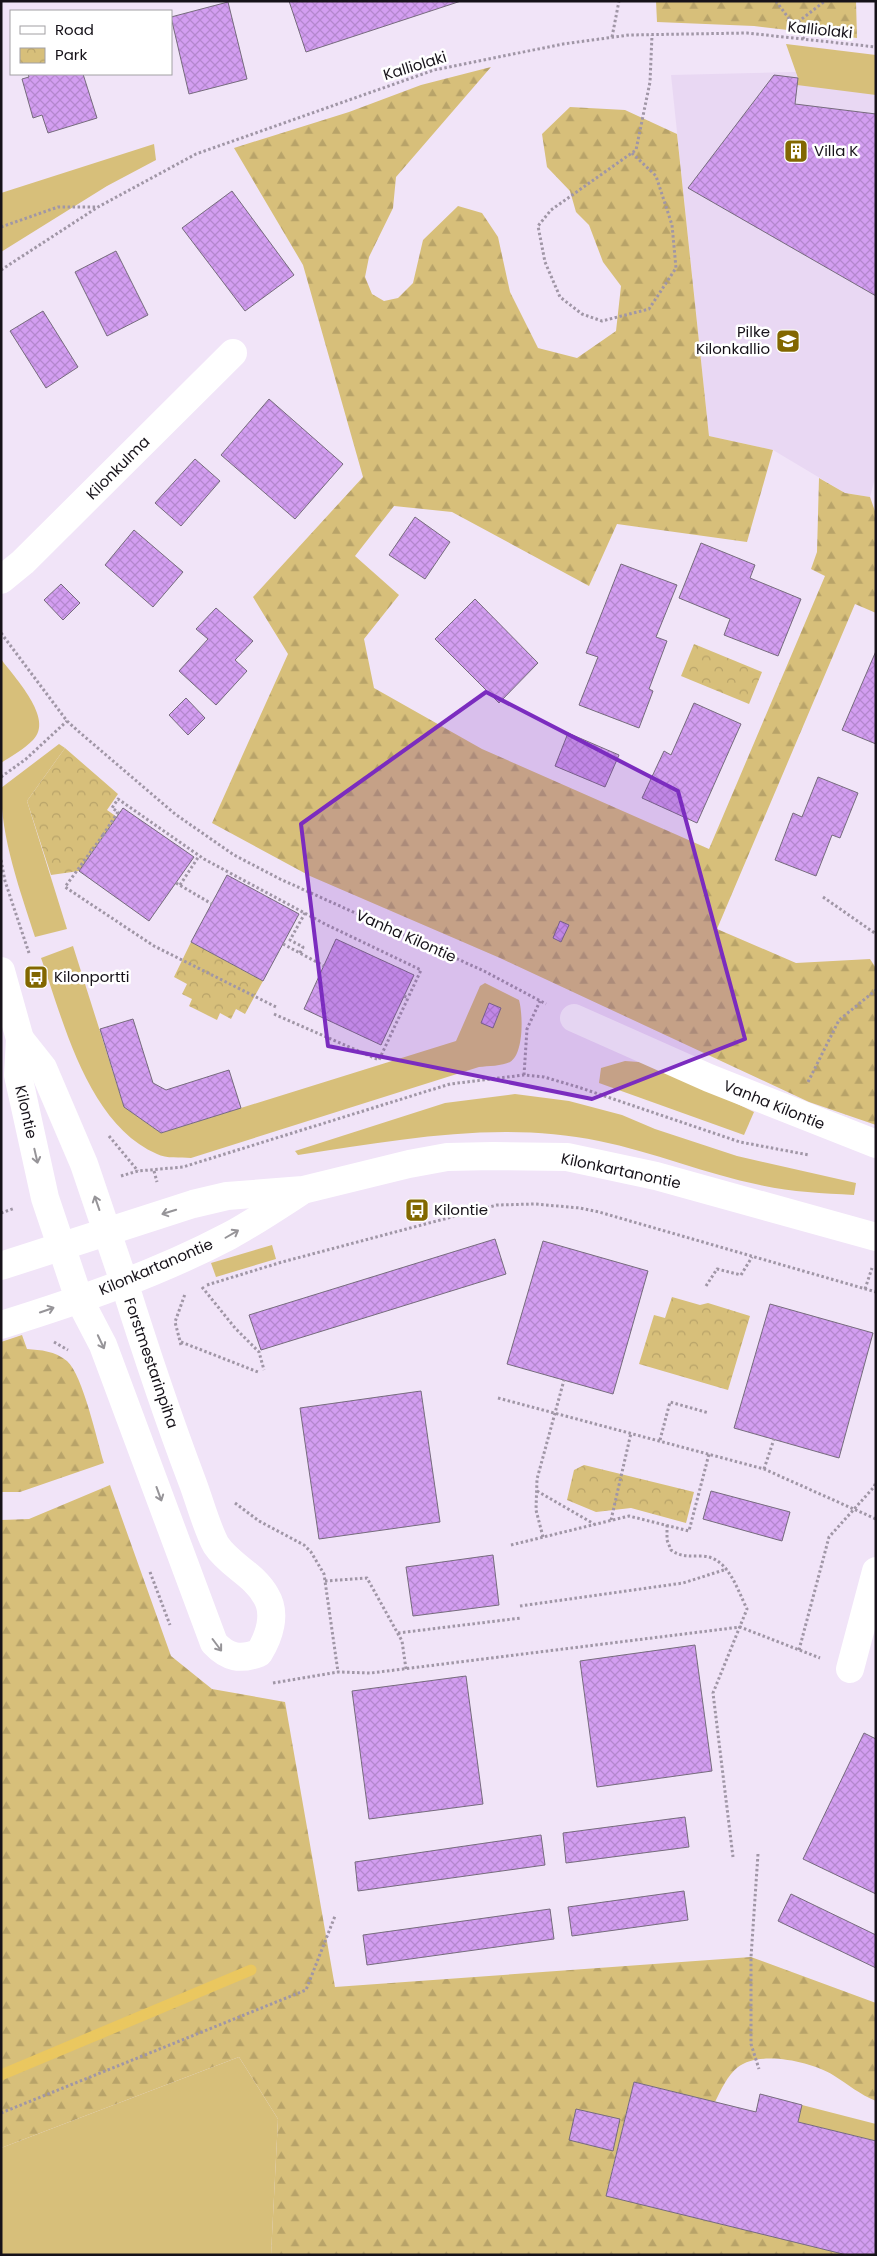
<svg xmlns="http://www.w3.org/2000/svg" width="877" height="2256" font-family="Poppins,sans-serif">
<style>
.built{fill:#e9d8f3}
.grass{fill:#d7bf7a}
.forest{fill:url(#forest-firs)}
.park{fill:url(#park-crowns)}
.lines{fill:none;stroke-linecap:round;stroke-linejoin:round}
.stream{stroke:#eac75f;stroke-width:11}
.building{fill:url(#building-cross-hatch);stroke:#766b7d}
.path{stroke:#a096a6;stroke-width:3;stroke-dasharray:2.5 2.5;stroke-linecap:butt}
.minor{stroke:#fff;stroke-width:28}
.tertiary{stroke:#fff;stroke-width:28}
.oneway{stroke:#969498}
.marked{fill:#7b2cbf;fill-opacity:0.2;stroke:#7b2cbf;stroke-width:4;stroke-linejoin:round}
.labels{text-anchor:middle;stroke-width:5;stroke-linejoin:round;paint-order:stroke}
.street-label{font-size:15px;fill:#161219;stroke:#fff}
.poi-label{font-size:15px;fill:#161219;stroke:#fff;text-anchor:start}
</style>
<defs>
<pattern id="forest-firs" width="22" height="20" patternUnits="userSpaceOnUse" patternTransform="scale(1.25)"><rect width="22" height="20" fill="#d7bf7a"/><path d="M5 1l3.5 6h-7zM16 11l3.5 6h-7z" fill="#b8a369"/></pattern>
<pattern id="park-crowns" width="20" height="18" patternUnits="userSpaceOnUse" patternTransform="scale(1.25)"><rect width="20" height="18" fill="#d7bf7a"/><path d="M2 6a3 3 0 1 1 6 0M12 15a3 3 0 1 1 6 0" fill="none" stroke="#b8a369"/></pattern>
<pattern id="building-cross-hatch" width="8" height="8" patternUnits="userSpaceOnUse" patternTransform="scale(1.25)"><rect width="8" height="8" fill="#d39ef1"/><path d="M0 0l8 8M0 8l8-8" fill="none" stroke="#b487ce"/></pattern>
</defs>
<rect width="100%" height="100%" fill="#f1e4f8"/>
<!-- built -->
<path class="built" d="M876,70V474L870,497L845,493L773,450L709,436L671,75Z"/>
<!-- grass -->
<g class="grass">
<path d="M786,44L876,55V95L797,85L798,78Z"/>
<path d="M154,144L156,160L107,186L1,252V193Z"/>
<path d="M1,659C14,677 55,719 33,740C24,749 12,756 1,763Z"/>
<path d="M59,744L65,748L27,801L67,929L35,937C20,890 1,839 1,788Z"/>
<path d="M73,946L124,1107L161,1133L456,1041L480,986L485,983L519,1000C523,1014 524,1054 510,1062C502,1066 488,1066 479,1067L191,1158C181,1157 166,1159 157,1154C88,1124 64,1023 41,958Z"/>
<path d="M625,1061L653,1063L754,1112L744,1135L599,1083L601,1068Z"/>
<path d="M515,1094L569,1101L622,1115L655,1129L737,1156L856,1183L854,1195C822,1193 791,1192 760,1185C706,1174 653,1152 599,1141C499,1120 398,1140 298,1155L295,1151L445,1103Z"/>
<path d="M272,1245L276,1259L216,1277L211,1263Z"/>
<path d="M239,2057L278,2119L271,2255H1V2148Z"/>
<path d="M802,2105L876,2124V2141L798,2122Z"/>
</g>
<!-- forest -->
<g class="forest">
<path d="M656,1H856L857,38L754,26L657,22Z"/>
<path d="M491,67L396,177L393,208L369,257L365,277L372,294L384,301L398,298L413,283L423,240L458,206L482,213L498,237L510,292L538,348L577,358L616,331L621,286L603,262L589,225L576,212L570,191L547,167L542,134L570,107L625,110L677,134L709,436L773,450L747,542L617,524L589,586L452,512L394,506L355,556L399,595L364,639L374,688L482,749L709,849L825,576L811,569L817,552L819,478L845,493L870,497L876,514V613L855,604L717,929L796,963L870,959L876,968V1125L809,1102L500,958L310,876L212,823L288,654L253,597L363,477L303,265L234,148L349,112L421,85Z"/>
<path d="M22,1335L27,1349C41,1350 55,1351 67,1361C83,1375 97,1441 104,1463L20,1492H1V1342Z"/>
<path d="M110,1485L171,1656L212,1689L285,1702L335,1987L751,1957L876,2003V2101C859,2094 849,2085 833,2075C811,2062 761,2050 738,2067C727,2076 721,2090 715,2102L634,2082L606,2195L847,2255H271L278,2119L239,2057L1,2148V1520L29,1519Z"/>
</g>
<!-- park -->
<g class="park">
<path d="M694,644L762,672L749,704L681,676Z"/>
<path d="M65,748L118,794L107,810L117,817L79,871L51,875L27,801Z"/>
<path d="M191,942L263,981L245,1014L236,1009L231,1019L220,1013L217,1020L189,1006L192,999L182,994L187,984L174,977Z"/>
<path d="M672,1297L700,1305L708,1303L750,1316L728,1390L639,1364L654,1315L665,1318Z"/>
<path d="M584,1465L694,1492L686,1523L631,1508L596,1512L567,1500L574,1470Z"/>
</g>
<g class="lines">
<!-- stream -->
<path class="stream" d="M1,2075L251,1970"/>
</g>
<!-- building -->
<g class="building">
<path d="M289,1H461L306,52Z"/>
<path d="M228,2L247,79L189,94L171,17Z"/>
<path d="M28,74H83L97,118L48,133L42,115L33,118L22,79L29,77Z"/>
<path d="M774,75L798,78L795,104L876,114V296L688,188Z"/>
<path d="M232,191L294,275L245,311L182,228Z"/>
<path d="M116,251L148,315L107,336L75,272Z"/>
<path d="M43,311L78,367L46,388L10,331Z"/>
<path d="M269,399L343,464L295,519L221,455Z"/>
<path d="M195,459L220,481L181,526L155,503Z"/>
<path d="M415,517L450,542L425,579L389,555Z"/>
<path d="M134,530L183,572L153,607L105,565Z"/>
<path d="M701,543L755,565L750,578L801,599L778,656L724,635L730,619L679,598Z"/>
<path d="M621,564L677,585L656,637L667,641L649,689L653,691L639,728L579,705L598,657L586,653Z"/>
<path d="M61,584L80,603L63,620L44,600Z"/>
<path d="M475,599L538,663L499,703L435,639Z"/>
<path d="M216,608L253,641L235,660L247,671L216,705L179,671L208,639L196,629Z"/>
<path d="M876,651V744L842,730Z"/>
<path d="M186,698L205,718L188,735L169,715Z"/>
<path d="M694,703L741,724L697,823L642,798L664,751L671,755Z"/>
<path d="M568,733L619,755L605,787L555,766Z"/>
<path d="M818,777L858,793L840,838L832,835L816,876L775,860L793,813L802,817Z"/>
<path d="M123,808L194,857L149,921L79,871Z"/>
<path d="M227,875L299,914L263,981L191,942Z"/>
<path d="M560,921L569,925L561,942L553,938Z"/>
<path d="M336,939L414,975L381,1045L304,1009Z"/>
<path d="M489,1003L501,1008L493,1028L481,1023Z"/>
<path d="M133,1019L153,1083L166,1090L229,1070L241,1108L161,1133L124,1107L100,1029Z"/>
<path d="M426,1205L427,1212L408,1217L407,1210Z"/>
<path d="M495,1239L506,1274L261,1350L249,1315Z"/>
<path d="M543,1241L648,1271L613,1394L507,1364Z"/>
<path d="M770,1304L873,1333L839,1458L734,1428Z"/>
<path d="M421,1391L440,1522L319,1539L300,1408Z"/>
<path d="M711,1491L790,1512L782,1541L703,1519Z"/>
<path d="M493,1555L499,1605L413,1616L406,1567Z"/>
<path d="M695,1645L712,1771L597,1787L580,1661Z"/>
<path d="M466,1676L483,1804L369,1819L352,1691Z"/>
<path d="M864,1733L876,1739V1894L803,1859Z"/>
<path d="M685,1817L689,1847L566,1863L563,1833Z"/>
<path d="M541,1835L545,1865L358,1891L355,1862Z"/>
<path d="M684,1891L688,1920L572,1936L568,1907Z"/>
<path d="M791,1894L876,1935V1968L778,1921Z"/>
<path d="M550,1909L554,1939L367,1965L363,1935Z"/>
<path d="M634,2082L756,2112L760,2094L802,2105L798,2122L876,2141V2255H847L606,2196Z"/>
<path d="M576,2109L620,2119L613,2151L569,2140Z"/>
</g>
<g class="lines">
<!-- path -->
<g class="path">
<path d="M776,1L804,39"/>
<path d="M794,25L825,1"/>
<path d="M612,37L619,1"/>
<path d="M632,153L656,176L672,225L676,268L649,309L602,321L582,314L560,297L545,262L538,226L551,210L636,150L650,82L652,35"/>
<path d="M1,227L58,207H97"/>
<path d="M1,270L98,207L196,154L434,70L563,44L629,35L747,33L876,47"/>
<path d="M1,633L67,721L78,731L175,814L234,855L280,879L484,971L546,1004"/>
<path d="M1,777L26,759L67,721"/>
<path d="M103,835L118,812L112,808L118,799L204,859L325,924L421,970L408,998"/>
<path d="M103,835L65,887L154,946L276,1007"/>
<path d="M1,860L5,881L29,953"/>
<path d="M176,883L212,904"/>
<path d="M180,885L199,856"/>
<path d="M823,897L876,934"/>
<path d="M283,944L324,966"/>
<path d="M300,953L303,947L290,940L305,913"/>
<path d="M274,1014L379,1060L408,998L404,996"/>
<path d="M524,1075L527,1029L540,1001"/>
<path d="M808,1082L839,1020L876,990"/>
<path d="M109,1136L138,1171"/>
<path d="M154,1171L157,1182"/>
<path d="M121,1176L138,1171L183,1167L450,1084L524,1075L544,1077L578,1087L740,1142L809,1155"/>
<path d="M1,1213L15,1208"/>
<path d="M207,1285L282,1262L497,1205L535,1204L580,1208L599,1212L876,1292"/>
<path d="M706,1286L717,1269L741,1275L752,1257"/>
<path d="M202,1287L235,1328L259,1352L264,1370"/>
<path d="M865,1289L872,1268"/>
<path d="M54,1342L68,1350"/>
<path d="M181,1342L258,1372"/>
<path d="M181,1345L175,1322L185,1294"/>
<path d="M498,1398L764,1469L876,1519"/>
<path d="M660,1440L670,1402L709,1413"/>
<path d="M764,1469L774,1439"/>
<path d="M537,1491L594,1524"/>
<path d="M235,1503L259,1521L304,1545L311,1552L324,1574L338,1672"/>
<path d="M611,1520L631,1433"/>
<path d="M667,1525V1540L671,1550C680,1557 690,1556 701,1556C728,1556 737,1589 747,1609L713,1693L733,1857"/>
<path d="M543,1537L536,1510L537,1479L564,1380"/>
<path d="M511,1545L629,1516L689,1531L709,1454"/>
<path d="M150,1572L170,1625"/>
<path d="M325,1581L367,1578L402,1641L406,1669"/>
<path d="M520,1606L683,1583L727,1569"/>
<path d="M398,1633L521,1618"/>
<path d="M799,1650L829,1537L874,1487L876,1482"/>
<path d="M273,1683L338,1672L371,1673L740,1627L820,1658"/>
<path d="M758,1854L751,1957V2044L759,2069"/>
<path d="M1,2113L306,1990L335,1916"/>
</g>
<!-- minor -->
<g class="minor">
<path d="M1,580L23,562L233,353"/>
<path d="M574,1018L709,1078L876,1144"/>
<path d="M79,1299L103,1345L214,1643C228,1658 240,1660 259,1653C269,1637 277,1614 266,1596C254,1574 230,1566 216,1545C207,1529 199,1499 192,1481C167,1415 145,1349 124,1282"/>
<path d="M850,1669L876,1571"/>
</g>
<!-- tertiary -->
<g class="tertiary">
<path d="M1,971L20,1039L18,1075L45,1198L79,1299"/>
<path d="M20,1039L43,1068L84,1164L124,1282"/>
<path d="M1,1266L193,1204L227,1196L303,1190L409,1164L447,1157L493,1156L567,1157L656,1176L876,1237"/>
<path d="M1,1325C78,1301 157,1274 229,1236C253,1223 277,1207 300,1192"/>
</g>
</g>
<!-- one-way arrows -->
<defs><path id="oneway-shaft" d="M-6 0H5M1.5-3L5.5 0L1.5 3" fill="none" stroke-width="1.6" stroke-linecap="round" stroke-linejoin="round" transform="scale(1.25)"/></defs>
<g class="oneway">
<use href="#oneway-shaft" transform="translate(36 1156) rotate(77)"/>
<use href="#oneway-shaft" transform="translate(97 1203) rotate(-109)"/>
<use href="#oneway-shaft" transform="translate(169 1212) rotate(163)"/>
<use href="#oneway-shaft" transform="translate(232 1234) rotate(-30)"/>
<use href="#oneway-shaft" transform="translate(47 1310) rotate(-19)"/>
<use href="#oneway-shaft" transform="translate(101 1342) rotate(65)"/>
<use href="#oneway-shaft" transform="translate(159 1494) rotate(70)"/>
<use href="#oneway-shaft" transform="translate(217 1645) rotate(53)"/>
</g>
<!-- marked area -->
<path class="marked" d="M486,692L678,791L745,1039L592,1099L328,1046L301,824Z"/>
<!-- icons -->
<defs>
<g id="building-square" transform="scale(1.25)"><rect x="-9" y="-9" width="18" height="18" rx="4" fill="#826700" stroke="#fff"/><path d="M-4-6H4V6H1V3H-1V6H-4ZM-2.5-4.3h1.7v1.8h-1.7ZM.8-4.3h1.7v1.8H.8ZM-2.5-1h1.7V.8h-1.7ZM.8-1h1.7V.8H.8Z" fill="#fff"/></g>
<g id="school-square" transform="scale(1.25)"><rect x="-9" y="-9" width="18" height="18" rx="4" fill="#826700" stroke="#fff"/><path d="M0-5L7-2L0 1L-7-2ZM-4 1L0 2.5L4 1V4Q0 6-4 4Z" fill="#fff"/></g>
<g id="bus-square" transform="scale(1.25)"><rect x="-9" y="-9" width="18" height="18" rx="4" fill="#826700" stroke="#fff"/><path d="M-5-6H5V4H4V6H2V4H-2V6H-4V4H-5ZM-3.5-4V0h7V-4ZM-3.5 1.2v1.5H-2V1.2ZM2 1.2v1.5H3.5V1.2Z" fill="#fff"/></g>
</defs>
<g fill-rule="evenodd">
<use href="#building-square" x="796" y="151"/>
<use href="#school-square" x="788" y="341"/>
<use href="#bus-square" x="36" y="977"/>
<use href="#bus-square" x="417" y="1210"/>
</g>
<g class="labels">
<!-- street labels -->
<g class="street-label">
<text transform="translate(820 30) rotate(6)" y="5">Kalliolaki</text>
<text transform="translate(415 66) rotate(-17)" y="5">Kalliolaki</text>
<text transform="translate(118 468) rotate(-45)" y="5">Kilonkulma</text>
<text transform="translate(406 936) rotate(24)" y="5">Vanha Kilontie</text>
<text transform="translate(774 1105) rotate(22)" y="5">Vanha Kilontie</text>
<text transform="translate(26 1112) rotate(77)" y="5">Kilontie</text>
<text transform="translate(621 1171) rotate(12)" y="5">Kilonkartanontie</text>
<text transform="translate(156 1267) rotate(-23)" y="5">Kilonkartanontie</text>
<text transform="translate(151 1363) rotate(71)" y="5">Forstmestarinpiha</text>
</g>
<!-- poi labels -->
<g class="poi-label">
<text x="814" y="156">Villa K</text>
<text x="770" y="337" text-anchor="end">Pilke<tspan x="770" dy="17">Kilonkallio</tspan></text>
<text x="54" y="982">Kilonportti</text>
<text x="434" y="1215">Kilontie</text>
</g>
</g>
<!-- border -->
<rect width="877" height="2256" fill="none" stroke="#161219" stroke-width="5"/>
<!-- legend -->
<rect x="10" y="10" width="162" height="65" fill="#ffffff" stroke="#a2a0a3"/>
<rect x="20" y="26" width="25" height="8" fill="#ffffff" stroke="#a2a0a3"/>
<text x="55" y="35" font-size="15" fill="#161219">Road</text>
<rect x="20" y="48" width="25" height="15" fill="url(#park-crowns)" stroke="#a2a0a3"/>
<text x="55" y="60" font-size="15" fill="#161219">Park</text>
</svg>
